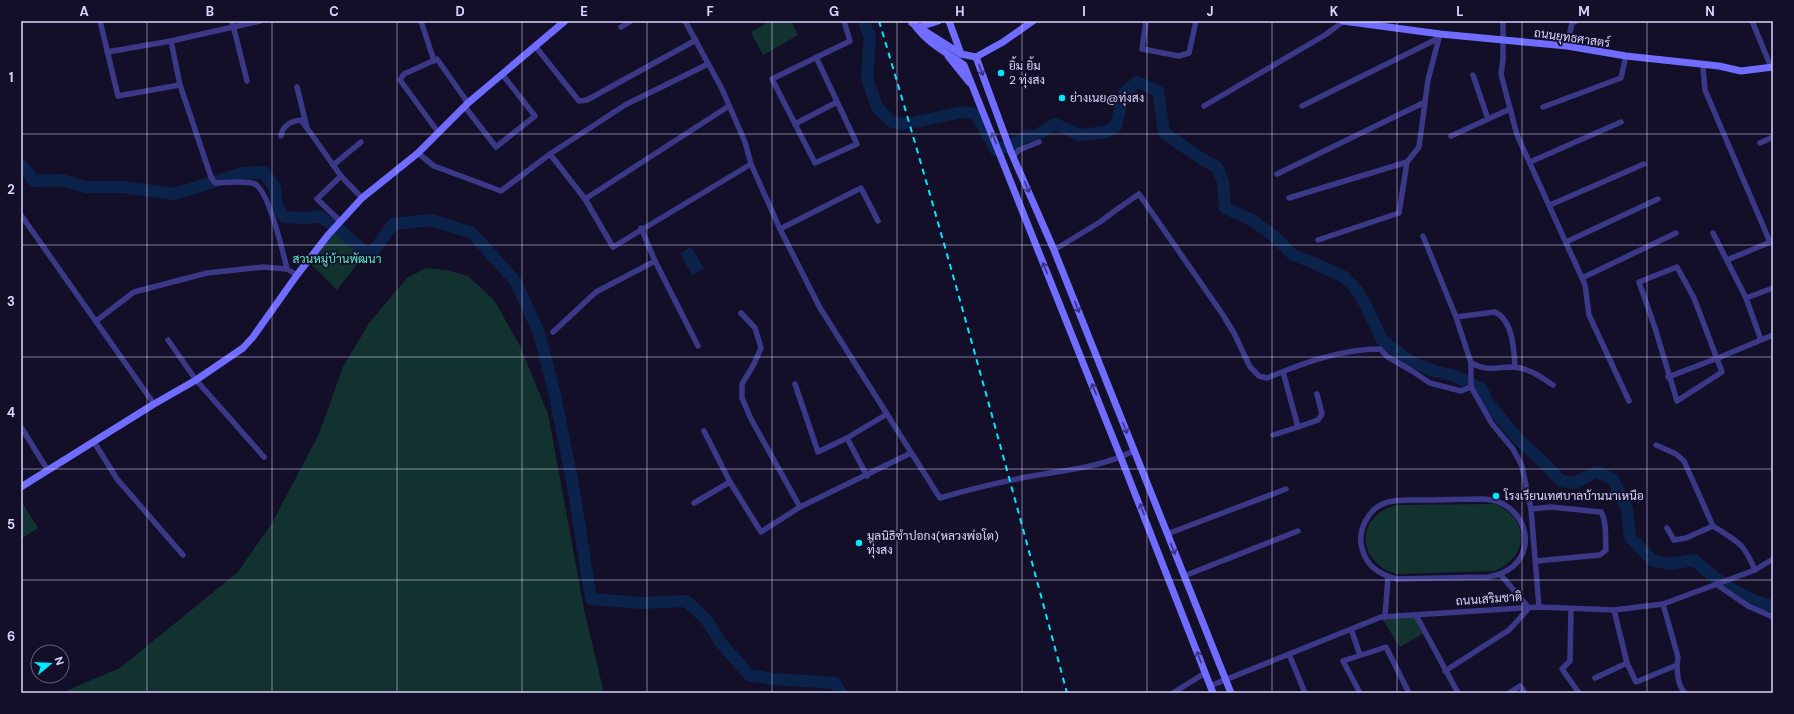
<svg xmlns="http://www.w3.org/2000/svg" width="1794" height="714" font-family="'DM Sans',Sarabun,sans-serif">
<style>
.green{fill:#123230}
.water{fill:#0b234b}
.lines{fill:none;stroke-linecap:round;stroke-linejoin:round}
.river{stroke:#0b234b;stroke-width:12}
.street{stroke:#3b3888;stroke-width:5.5}
.secondary{stroke:#6f6cff;stroke-width:7}
.rail{stroke:#01e7ff;stroke-width:2;stroke-dasharray:6 5;stroke-linecap:butt}
.oneway{stroke:#38347e}
.grid{fill:none;stroke:#dad5ff;stroke-width:1;stroke-opacity:0.55}
.poi-dot{fill:#01e7ff;stroke:#130f28;stroke-width:1.5}
.labels{text-anchor:middle;stroke-width:3.5;stroke-linejoin:round;paint-order:stroke}
.street-label{font-size:12px;fill:#dad5ff;stroke:#130f28}
.poi-label{font-size:12px;fill:#dad5ff;stroke:#130f28;text-anchor:start}
.park-label{font-size:12px;fill:#5de4c1;stroke:#130f28}
.neatline{fill:none;stroke:#dad5ff;stroke-width:1.5}
.grid-label{font-size:13px;text-anchor:middle;font-weight:bold;fill:#dad5ff}
</style>
<rect width="100%" height="100%" fill="#130f28"/>
<!-- green -->
<g class="green">
<path d="M770,21H791L798,35L763,55L751,32Z"/>
<path d="M338,228L365,254L337,290L310,263Z"/>
<path d="M426,268L447,270L468,276L494,300L520,346L548,414L585,614L604,693H61L120,668L238,572L272,523L319,434L343,367L369,323L407,278Z"/>
<path d="M21,501L38,528L21,539Z"/>
<path d="M1494,504C1530,517 1530,556 1495,571L1396,574C1356,562 1355,516 1396,505Z"/>
<path d="M1416,615L1426,632L1400,647L1381,617Z"/>
</g>
<!-- water -->
<g class="water">
<path d="M859,21H869L872,34L865,36Z"/>
<path d="M691,247L704,268L692,275L680,253Z"/>
</g>
<g class="lines">
<!-- river -->
<g class="river">
<path d="M864,21L870,37L867,78L877,107L892,122L904,124"/>
<path d="M915,122L963,112L976,114L996,150L1015,143L1027,136L1037,135L1055,124L1080,135L1106,132L1116,126L1124,93L1137,82L1158,91L1164,133L1202,159L1217,167L1223,182L1225,208L1250,219L1273,235L1293,255L1314,263L1344,277L1356,289L1365,304L1382,340L1410,361L1434,371L1455,376L1482,389L1487,401L1506,425L1519,440L1541,460L1561,481L1574,483L1596,472L1613,479L1627,509L1630,537L1652,560L1668,564L1694,560C1715,579 1745,601 1773,606"/>
<path d="M21,164L34,181L62,180L85,187H123L174,194L243,173L264,172L275,188L277,206L284,217L306,218L319,216L338,228L364,252H373L393,224L431,220L472,233L516,282L539,333L554,391L573,485L591,599L641,603L686,601L706,619L721,643L749,675L774,679L835,683L841,693"/>
</g>
<!-- street -->
<g class="street">
<path d="M100,21L118,96L180,85L171,41L260,21"/>
<path d="M232,21L247,81"/>
<path d="M421,21L434,61"/>
<path d="M685,21L722,89L745,142L751,164L780,229L820,308L940,498C970,489 1000,482 1032,476C1066,470 1104,467 1135,450"/>
<path d="M1146,21L1142,49L1179,56L1189,53L1196,21"/>
<path d="M1503,21V60L1501,74L1517,135L1582,278L1585,285L1589,315L1629,401"/>
<path d="M1752,21L1771,67"/>
<path d="M621,27L631,21"/>
<path d="M535,46L579,101L587,100L696,40"/>
<path d="M1567,46L1572,23L1576,21"/>
<path d="M107,52L171,41"/>
<path d="M816,57L857,144L815,163L772,79L850,41L844,21"/>
<path d="M1704,65L1703,67L1705,90L1770,242"/>
<path d="M1473,75L1488,119"/>
<path d="M180,85L211,177L215,183C225,183 247,180 255,184C269,192 283,252 287,269"/>
<path d="M1204,106L1325,35L1344,21"/>
<path d="M1302,106L1437,39"/>
<path d="M465,107L496,147L535,116L502,74"/>
<path d="M1543,107L1621,78L1626,56"/>
<path d="M795,124L837,102"/>
<path d="M307,128L341,176L362,198"/>
<path d="M438,132L400,80L404,74L437,59L468,103"/>
<path d="M281,136C282,126 291,121 301,120L307,128L297,87"/>
<path d="M1451,136L1510,109"/>
<path d="M1760,143L1773,137"/>
<path d="M418,153L434,166L501,191L550,154L625,105L708,64"/>
<path d="M550,154L585,199L613,247L751,164"/>
<path d="M1013,156L1019,150L1039,142"/>
<path d="M1530,162L1621,122"/>
<path d="M333,165L361,142"/>
<path d="M1277,174L1425,102"/>
<path d="M1289,198L1407,162"/>
<path d="M585,199L729,106"/>
<path d="M1550,205L1644,164"/>
<path d="M21,215L154,404"/>
<path d="M340,221L317,199L341,176"/>
<path d="M641,228L655,261L698,346"/>
<path d="M780,229L861,188L878,221"/>
<path d="M1713,233L1746,298L1761,340"/>
<path d="M1423,236L1456,317L1471,363V387L1492,424L1513,449L1522,466L1531,509L1539,607"/>
<path d="M1318,240L1399,213L1407,162L1419,147L1428,80L1440,34"/>
<path d="M1566,242L1658,199"/>
<path d="M1054,250L1100,222L1116,210L1139,194L1223,315L1234,333L1250,367L1259,376L1267,378C1303,363 1341,349 1380,349L1388,357L1412,371L1430,383L1461,391L1471,387"/>
<path d="M1727,260L1773,241"/>
<path d="M1677,267L1694,298L1722,372L1677,401L1655,328L1639,282Z"/>
<path d="M1582,278L1676,233"/>
<path d="M1746,298L1773,288"/>
<path d="M741,313L755,328L761,348L754,364L742,384V398L751,419L800,507"/>
<path d="M1456,317L1495,312C1513,321 1514,349 1515,367"/>
<path d="M96,321L134,292L207,273L263,267L287,269L297,275"/>
<path d="M553,332L596,292L655,261"/>
<path d="M168,340L196,380L264,457"/>
<path d="M1471,363C1489,372 1495,367 1513,367C1529,368 1541,377 1553,385"/>
<path d="M1668,377L1718,358L1773,335"/>
<path d="M795,384L818,452L847,438L887,414"/>
<path d="M21,427L47,469"/>
<path d="M1298,427L1318,420L1322,414L1317,394"/>
<path d="M704,431L730,482L761,532L800,507L911,453"/>
<path d="M1273,435L1298,427L1283,372"/>
<path d="M847,438L867,476"/>
<path d="M94,442L117,479L183,555"/>
<path d="M1656,445L1676,454L1684,461L1713,526"/>
<path d="M694,503L730,482"/>
<path d="M1531,509L1551,507L1601,512C1607,521 1605,539 1606,550L1600,555L1536,561"/>
<path d="M1667,528L1674,540L1686,538L1713,526C1738,542 1743,542 1755,570"/>
<path d="M1167,534L1286,489"/>
<path d="M1184,576L1298,531"/>
<path d="M1716,584L1748,606L1773,617"/>
<path d="M1663,604L1678,657C1676,668 1677,685 1685,693"/>
<path d="M1571,609L1570,661L1562,669L1579,693"/>
<path d="M1416,615L1458,693"/>
<path d="M1385,617L1388,577"/>
<path d="M1351,629L1360,655"/>
<path d="M1289,654L1305,693"/>
<path d="M1627,663L1636,682L1677,665"/>
<path d="M1445,671L1509,630L1529,608L1500,574C1543,557 1527,500 1483,499C1462,499 1442,500 1421,500C1410,500 1398,499 1388,502C1369,507 1357,530 1362,548C1366,566 1379,574 1396,579L1489,577L1500,574"/>
<path d="M1595,678L1627,663L1614,610"/>
<path d="M1210,686L1381,617L1539,607L1614,610L1663,604L1755,570L1773,559"/>
<path d="M1173,693L1205,673"/>
<path d="M1360,693L1343,661L1386,647L1409,693"/>
<path d="M1509,693L1520,686L1525,693"/>
</g>
<!-- secondary -->
<g class="secondary">
<path d="M949,21L961,54"/>
<path d="M1343,21L1440,34L1567,46L1626,56L1719,66L1741,71L1773,67"/>
<path d="M912,23L961,54L976,57L1011,152L1054,250L1231,693"/>
<path d="M916,27C930,45 946,52 964,65L1121,458L1213,693"/>
<path d="M920,27L938,21"/>
<path d="M948,56L969,82"/>
<path d="M976,57L1003,42L1033,21"/>
<path d="M21,487L154,404L196,380L243,348L253,337L297,275L328,235L362,198L418,153L468,103L565,21"/>
</g>
<!-- rail -->
<path class="rail" d="M879,21C946,244 1007,468 1067,693"/>
</g>
<!-- one-way arrows -->
<defs><path id="oneway-shaft" d="M-6 0H5M1.5-3L5.5 0L1.5 3" fill="none" stroke-width="1.6" stroke-linecap="round" stroke-linejoin="round"/></defs>
<g class="oneway">
<use href="#oneway-shaft" transform="translate(981 70) rotate(70)"/>
<use href="#oneway-shaft" transform="translate(994 138) rotate(-112)"/>
<use href="#oneway-shaft" transform="translate(1027 187) rotate(66)"/>
<use href="#oneway-shaft" transform="translate(1045 268) rotate(-112)"/>
<use href="#oneway-shaft" transform="translate(1077 307) rotate(68)"/>
<use href="#oneway-shaft" transform="translate(1094 389) rotate(-112)"/>
<use href="#oneway-shaft" transform="translate(1125 428) rotate(67)"/>
<use href="#oneway-shaft" transform="translate(1142 509) rotate(-111)"/>
<use href="#oneway-shaft" transform="translate(1173 549) rotate(68)"/>
<use href="#oneway-shaft" transform="translate(1199 657) rotate(-111)"/>
</g>
<!-- grid -->
<path class="grid" d="M147,21V693M272,21V693M397,21V693M522,21V693M647,21V693M772,21V693M897,21V693M1022,21V693M1147,21V693M1272,21V693M1397,21V693M1522,21V693M1647,21V693M21,134H1773M21,245H1773M21,357H1773M21,469H1773M21,580H1773"/>
<!-- markers -->
<g class="poi-dot">
<circle cx="1001" cy="73" r="4"/>
<circle cx="1062" cy="98" r="4"/>
<circle cx="1496" cy="496" r="4"/>
<circle cx="859" cy="543" r="4"/>
</g>
<g class="labels">
<!-- street labels -->
<g class="street-label">
<text transform="translate(1572 38) rotate(8)" y="4">ถนนยุทธศาสตร์</text>
<text transform="translate(1489 599) rotate(-4)" y="4">ถนนเสริมชาติ</text>
</g>
<!-- poi labels -->
<g class="poi-label">
<text x="1009" y="70">ยิ้ม ยิ้ม<tspan x="1009" dy="14">2 ทุ่งสง</tspan></text>
<text x="1070" y="102">ย่างเนย@ทุ่งสง</text>
<text x="1504" y="500">โรงเรียนเทศบาลบ้านนาเหนือ</text>
<text x="867" y="540">มูลนิธิซำปอกง(หลวงพ่อโต)<tspan x="867" dy="14">ทุ่งสง</tspan></text>
</g>
<!-- park labels -->
<g class="park-label">
<text x="337" y="263">สวนหมู่บ้านพัฒนา</text>
</g>
</g>
<!-- border -->
<rect width="1794" height="714" fill="none" stroke="#130f28" stroke-width="44"/>
<!-- north arrow -->
<g transform="translate(50 664) rotate(72)"><circle r="19" fill="#130f28" stroke="#635e7e"/>
<path d="M0-3L7 15L0 10L-7 15Z" fill="#01e7ff"/>
<text y="-6" font-size="11" font-weight="bold" text-anchor="middle" fill="#dad5ff">N</text>
</g>
<rect x="22" y="22" width="1750" height="670" class="neatline"/>
<g class="grid-label">
<text x="84" y="16">A</text>
<text x="210" y="16">B</text>
<text x="334" y="16">C</text>
<text x="460" y="16">D</text>
<text x="584" y="16">E</text>
<text x="710" y="16">F</text>
<text x="834" y="16">G</text>
<text x="960" y="16">H</text>
<text x="1084" y="16">I</text>
<text x="1210" y="16">J</text>
<text x="1334" y="16">K</text>
<text x="1460" y="16">L</text>
<text x="1584" y="16">M</text>
<text x="1710" y="16">N</text>
<text x="11" y="82">1</text>
<text x="11" y="194">2</text>
<text x="11" y="306">3</text>
<text x="11" y="417">4</text>
<text x="11" y="529">5</text>
<text x="11" y="641">6</text>
</g>
</svg>
